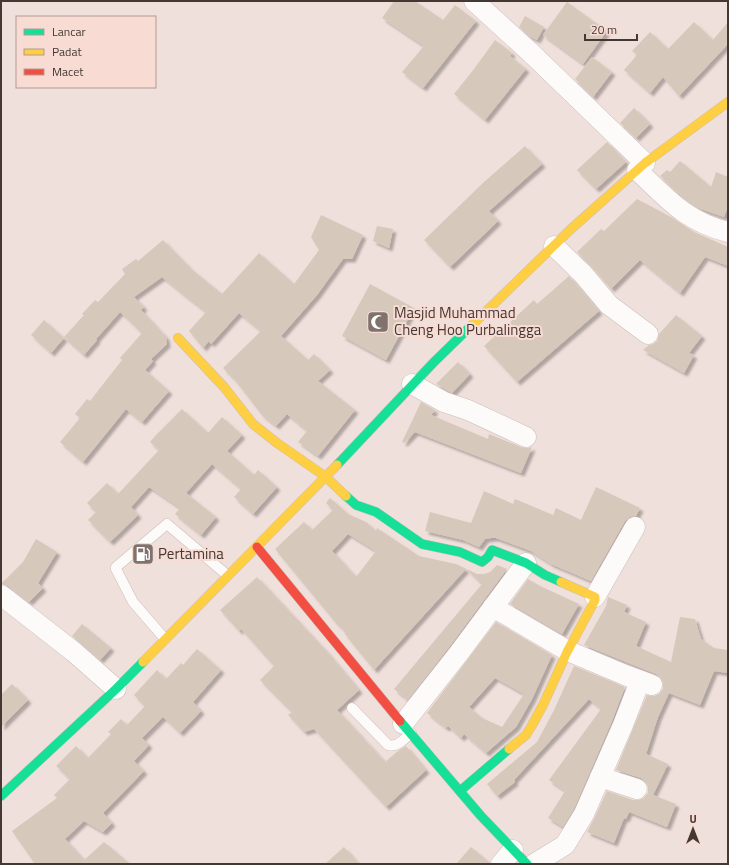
<svg xmlns="http://www.w3.org/2000/svg" width="729" height="865" font-family="'Titillium Web',sans-serif">
<style>
.building{fill:#d7c8bc;fill-rule:evenodd;filter:url(#shadow)}
.lines{fill:none;stroke-linecap:round;stroke-linejoin:round}
.lane-casing{stroke:#cbbfbb;stroke-width:11}
.street-casing{stroke:#cbbfbb;stroke-width:21}
.fast-casing{stroke:#cbbfbb;stroke-width:10}
.slow-casing{stroke:#cbbfbb;stroke-width:10}
.jam-casing{stroke:#cbbfbb;stroke-width:10}
.lane{stroke:#fdfafa;stroke-width:10}
.street{stroke:#fdfafa;stroke-width:20}
.fast{stroke:#16e098;stroke-width:9}
.slow{stroke:#ffcf43;stroke-width:9}
.jam{stroke:#f24e42;stroke-width:9}
.labels{text-anchor:middle;stroke-width:4;stroke-linejoin:round;paint-order:stroke}
.poi-label{font-size:15px;fill:#433834;stroke:#f8dcd3;text-anchor:start}
</style>
<defs>
<filter id="shadow"><feDropShadow dx="3.5" dy="3.5" stdDeviation="1" flood-color="#0004"/></filter>
</defs>
<rect width="100%" height="100%" fill="#f0e0db"/>
<!-- building -->
<g class="building">
<path d="M394,1H415L443,20L455,5L476,21L423,88L402,72L424,46L382,18Z"/>
<path d="M567,2L607,31L583,64L543,35Z"/>
<path d="M525,16L544,27L537,40L529,36L519,27Z"/>
<path d="M694,22L713,40L728,22V44L679,96L663,77L650,93L624,70L637,55L632,51L650,32L668,49Z"/>
<path d="M495,40L512,53L510,56L526,69L485,120L454,94L474,69Z"/>
<path d="M592,57L612,72L593,97L575,79Z"/>
<path d="M634,108L650,124L636,138L620,123Z"/>
<path d="M607,142L626,162L596,189L577,170Z"/>
<path d="M525,146L542,164L489,211L498,221L450,267L424,240L484,182Z"/>
<path d="M680,161L711,187L716,172L728,177V206L724,217L701,209L695,205L676,191L660,176L667,170L670,172Z"/>
<path d="M637,199L671,217L694,232L728,247V266L705,257L680,293L640,260L611,289L592,267L577,252L601,229L604,231Z"/>
<path d="M321,215L363,235L352,259H343L317,295L281,336L308,360L314,354L330,370L318,381L355,410L318,456L298,442L307,431L287,414L276,426L262,415L234,379L223,368L261,331L239,313L211,344L209,341L203,348L189,331L206,312L162,277L134,297L144,307L141,310L166,337L167,344L151,359L153,361L145,370L169,391L142,422L126,409L83,462L60,442L80,418L75,414L87,399L90,401L122,360L120,358L142,333L120,312L96,339L97,340L84,355L64,337L84,315L82,314L95,300L98,302L125,274L122,269L136,259L138,261L163,240L190,268L222,294L259,253L294,284L319,250L311,237Z"/>
<path d="M377,226L393,229L389,248L373,241Z"/>
<path d="M569,276L599,311L517,382L484,346L534,300L537,304Z"/>
<path d="M370,284L414,308L386,360L342,336Z"/>
<path d="M676,315L702,336L689,353L694,355L684,373L643,350L649,345L653,344L657,341L659,334Z"/>
<path d="M44,320L64,338L51,353L31,335Z"/>
<path d="M458,362L470,374L452,393L436,384Z"/>
<path d="M421,402L435,410L431,415L488,439L489,434L521,447L527,448L532,447L521,473L415,432L404,443L402,442Z"/>
<path d="M182,409L208,433L222,417L242,435L227,451L254,475L258,470L277,487L253,514L234,497L241,489L212,464L186,493L216,517L201,535L175,514L180,508L149,487L131,507L138,515L110,542L88,520L96,512L87,503L107,483L118,494L159,450L150,442L156,435Z"/>
<path d="M596,487L640,508L636,516L630,517L625,521L591,581L551,564L531,551L496,538H491L485,539L479,547L463,540L425,531L430,512L471,523L484,491L513,504L515,499L553,515L556,508L581,520Z"/>
<path d="M330,498L348,514L366,522L376,531L377,528L419,556L456,564L477,574H484L490,572L497,565L507,569L450,646L408,700L394,689L482,584L466,569L374,670L344,633L346,632L336,623L275,549L304,522L312,530L333,510L326,503ZM348,534L376,551L356,577L332,551Z"/>
<path d="M36,539L57,552L38,583L43,588L29,602L8,586L1,584L23,562Z"/>
<path d="M257,577L327,652L359,690L337,710L385,762L398,751L406,746L426,770L386,807L314,729L304,732L288,715L292,712L260,680L274,666L241,629L239,631L220,610Z"/>
<path d="M528,579L540,586L579,604L562,634L510,604Z"/>
<path d="M608,597L627,605L624,612L646,622L636,646L671,662L680,617L695,619L701,639L714,648L728,650V673L714,671L700,705L669,693L658,717L646,754L668,764L653,795L676,804L667,827L629,812L626,819L624,818L614,843L587,832L594,819L607,791L633,800H639L644,798L648,793V786L645,781L641,778L616,770L647,695L654,696L659,694L663,689V683L661,678L656,674L584,645L606,606Z"/>
<path d="M496,622L552,655L532,699L516,727L486,753L464,734L461,738L448,726L446,728L427,713ZM495,678L524,694L502,727L482,718L469,707Z"/>
<path d="M82,624L111,648L100,660L72,636Z"/>
<path d="M197,649L221,670L193,702L201,711L180,733L163,717L142,738L149,745L134,761L144,771L103,813L112,823L103,832L84,821L65,839L84,860L104,842L130,864H35L12,831L57,798L54,795L70,779L56,766L76,746L88,758L111,734L108,732L121,719L127,725L145,706L134,695L157,670L166,679L181,663L183,665Z"/>
<path d="M574,666L625,687L612,721L574,809L563,827L548,818L565,791L549,780L601,709L589,699L514,780L515,782L497,796L487,784L537,742L554,710Z"/>
<path d="M12,684L28,700L1,727V695Z"/>
<path d="M344,847L359,864H325Z"/>
<path d="M471,847L490,863V864H456Z"/>
</g>
<g class="lines">
<!-- lane casing -->
<g class="lane-casing">
<g id="lane">
<path d="M165,639L133,602L116,569V567L167,524L227,575"/>
<path d="M352,708L388,745C397,748 404,739 411,733"/>
</g>
</g>
<!-- street casing -->
<g class="street-casing">
<g id="street">
<path d="M474,1L531,53L645,163"/>
<path d="M637,170C668,199 685,221 728,232"/>
<path d="M554,246L583,274L609,305L648,334"/>
<path d="M412,384L444,402L468,410L526,437"/>
<path d="M1,595L74,652L116,689"/>
<path d="M595,597L635,527"/>
<path d="M493,607L568,651L625,675L652,685"/>
<path d="M403,724L459,653L526,563"/>
<path d="M600,777L637,789"/>
<path d="M501,864L513,850"/>
<path d="M534,864L565,845L584,814L623,725L640,681"/>
</g>
</g>
<!-- fast casing -->
<g class="fast-casing">
<g id="fast">
<path d="M337,465L434,362L471,326"/>
<path d="M346,496L356,505L376,512L422,544L460,552L482,562L488,557L492,550L526,563L545,575L561,582"/>
<path d="M400,721L481,816L527,864"/>
<path d="M460,791L509,749"/>
<path d="M1,796L116,689L143,662"/>
</g>
</g>
<!-- slow casing -->
<g class="slow-casing">
<g id="slow">
<path d="M471,326L571,229L645,163L728,102"/>
<path d="M178,338L224,387L253,424L277,443L326,477L346,496"/>
<path d="M143,662L337,465"/>
<path d="M509,749L526,735L532,725L543,705L567,652L595,600V597L561,582"/>
</g>
</g>
<!-- jam casing -->
<g class="jam-casing">
<path id="jam" d="M257,547L400,721"/>
</g>
<!-- lane -->
<use href="#lane" class="lane"/>
<!-- street -->
<use href="#street" class="street"/>
<!-- fast -->
<use href="#fast" class="fast"/>
<!-- slow -->
<use href="#slow" class="slow"/>
<!-- jam -->
<use href="#jam" class="jam"/>
</g>
<!-- icons -->
<defs>
<g id="mosque-square" transform="scale(1.15)"><rect x="-9" y="-9" width="18" height="18" rx="4" fill="#80736e" stroke="#f8dcd3"/><path d="M3.5-4.9A6 6 0 1 0 3.5 4.9A5 5 0 1 1 3.5-4.9Z" fill="#fff"/></g>
<g id="fuel-square" transform="scale(1.15)"><rect x="-9" y="-9" width="18" height="18" rx="4" fill="#80736e" stroke="#f8dcd3"/><path d="M-5.5-6h7V0h2V4h1.3V-2.5L3-4.5l.8-.8L6-3V5H2.5V1h-1V6h-7ZM-4.2-4.7v3.2H.2V-4.7Z" fill="#fff"/></g>
</defs>
<g fill-rule="evenodd">
<use href="#mosque-square" x="378" y="322"/>
<use href="#fuel-square" x="143" y="554"/>
</g>
<g class="labels">
<!-- poi labels -->
<g class="poi-label">
<text x="394" y="318">Masjid Muhammad<tspan x="394" dy="17">Cheng Hoo Purbalingga</tspan></text>
<text x="158" y="559">Pertamina</text>
</g>
</g>
<!-- border -->
<rect width="729" height="865" fill="none" stroke="#433834" stroke-width="4"/>
<!-- legend -->
<rect x="16" y="16" width="140" height="72" fill="#f8dcd3" stroke="#b09a93"/>
<rect x="24" y="29" width="20" height="6" fill="#16e098" stroke="#b09a93"/>
<text x="52" y="36" font-size="12" fill="#433834">Lancar</text>
<rect x="24" y="49" width="20" height="6" fill="#ffcf43" stroke="#b09a93"/>
<text x="52" y="56" font-size="12" fill="#433834">Padat</text>
<rect x="24" y="69" width="20" height="6" fill="#f24e42" stroke="#b09a93"/>
<text x="52" y="76" font-size="12" fill="#433834">Macet</text>
<!-- north arrow -->
<g transform="translate(693 829)" stroke="#f8dcd3" stroke-width="3" paint-order="stroke">
<path d="M0-3L7 15L0 10L-7 15Z" fill="#433834"/>
<text y="-6" font-size="11" font-weight="bold" text-anchor="middle" fill="#433834">U</text>
</g>
<!-- scale -->
<path d="M585 34v6h52v-6" fill="none" stroke="#433834" stroke-width="2"/>
<text x="591" y="34" font-size="12" fill="#433834" stroke="#f8dcd3" stroke-width="3" paint-order="stroke">20 m</text>
</svg>
